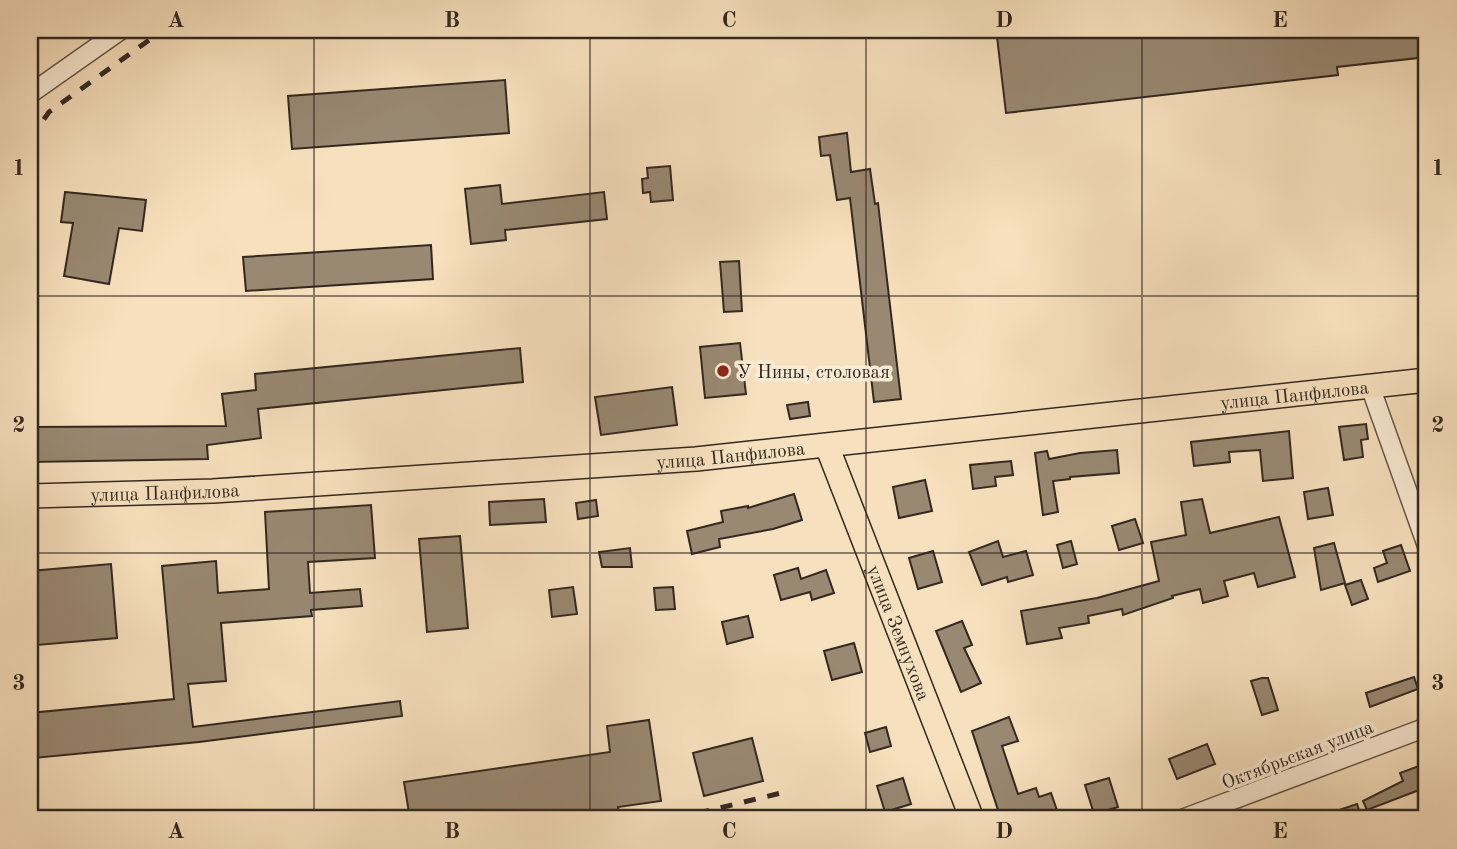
<svg xmlns="http://www.w3.org/2000/svg" width="1457" height="849" font-family="'Old Standard TT',serif">
<style>
.building{fill:#998872;stroke:#332820;stroke-width:2}
.lines{fill:none;stroke-linecap:round;stroke-linejoin:round}
.minor-casing{stroke:#645647;stroke-width:21}
.major-casing{stroke:#332820;stroke-width:26}
.minor{stroke:#faebd4;stroke-width:18}
.major{stroke:#f7e0bd;stroke-width:23}
.rail{stroke:#332820;stroke-width:5;stroke-dasharray:12 12;stroke-linecap:butt}
.grid{fill:none;stroke:#332820;stroke-width:2;stroke-opacity:0.55}
.poi-dot{fill:#8f2418;stroke:#faebd4;stroke-width:2.5}
.labels{text-anchor:middle;stroke-width:7;stroke-linejoin:round;paint-order:stroke}
.poi-label{font-size:19px;fill:#332820;stroke:#faebd4;text-anchor:start}
.street-label{font-size:19px;fill:#332820;stroke:#faebd4}
.neatline{fill:none;stroke:#332820;stroke-width:2.5}
.grid-label{font-size:23px;text-anchor:middle;font-weight:bold;fill:#332820}
</style>
<rect width="100%" height="100%" fill="#f7e0bd"/>
<filter id="stains"><feTurbulence type="fractalNoise" baseFrequency=".00286" numOctaves="4"/><feColorMatrix values="0 0 0 0 .2 0 0 0 0 .09 0 0 0 0 .02 0 0 0 .5 -.17"/></filter>
<radialGradient id="worn" r=".72"><stop offset=".6" stop-color="#630" stop-opacity="0"/><stop offset="1" stop-color="#630" stop-opacity=".3"/></radialGradient>
<!-- building -->
<g class="building">
<path d="M1063,30H1427V57L1337,67L1338,75L1006,113L997,37Z"/>
<path d="M505,80L509,133L292,149L288,96Z"/>
<path d="M847,133L851,172L870,169L875,204L878,203L901,399L874,402L850,198L837,200L830,155L821,156L819,137Z"/>
<path d="M670,166L673,200L651,202L650,192L643,193L642,179L648,178L647,168Z"/>
<path d="M500,185L502,204L604,192L607,219L505,230L506,240L471,244L465,189Z"/>
<path d="M65,192L146,200L142,231L119,228L109,284L64,276L73,223L61,222Z"/>
<path d="M431,245L433,279L246,291L243,257Z"/>
<path d="M739,261L742,311L724,312L720,262Z"/>
<path d="M740,343L746,394L705,398L700,347Z"/>
<path d="M520,348L523,382L258,409L261,438L207,445L208,459L30,462V427L226,426L222,394L256,390L255,374Z"/>
<path d="M672,387L677,425L601,435L595,397Z"/>
<path d="M808,402L810,416L790,419L787,405Z"/>
<path d="M1366,424L1368,439L1361,440L1363,457L1344,460L1339,427Z"/>
<path d="M1289,431L1293,478L1263,481L1260,450L1229,452L1230,462L1194,466L1191,442Z"/>
<path d="M1117,450L1119,473L1070,477V479L1053,481L1058,512L1043,515L1035,453L1047,451L1049,459L1080,453Z"/>
<path d="M1011,461L1013,475L995,477L996,486L973,489L970,465Z"/>
<path d="M925,480L932,511L899,518L893,487Z"/>
<path d="M1328,488L1333,515L1308,519L1304,492Z"/>
<path d="M794,494L802,520L773,529L719,539L720,547L692,554L687,531L723,522L721,511L748,506V508Z"/>
<path d="M544,499L546,522L490,525L489,502Z"/>
<path d="M1202,499L1210,533L1279,517L1295,577L1258,587L1254,573L1224,581L1228,596L1203,603L1200,589L1172,596L1173,598L1123,615L1122,609L1088,616L1089,623L1059,628L1062,638L1027,644L1021,611L1097,598L1159,581L1151,542L1186,535L1181,502Z"/>
<path d="M596,500L598,516L578,519L576,503Z"/>
<path d="M371,505L375,558L308,562L310,593L360,589L362,606L311,610L312,616L221,623L226,681L188,684L193,727L400,701L402,716L199,742L34,758L30,713L174,699L162,566L216,561L218,593L269,589L265,512Z"/>
<path d="M1135,519L1143,543L1119,550L1112,526Z"/>
<path d="M460,536L468,628L427,632L419,539Z"/>
<path d="M998,541L1003,557L1026,551L1033,575L1008,582L1007,577L982,585L969,552Z"/>
<path d="M1071,541L1077,564L1063,568L1057,545Z"/>
<path d="M1334,543L1345,583L1321,590L1314,548Z"/>
<path d="M1401,545L1410,571L1378,582L1374,568L1387,563L1383,551Z"/>
<path d="M630,548L632,567H602L599,552Z"/>
<path d="M933,551L942,582L918,589L909,558Z"/>
<path d="M111,564L117,638L37,645L30,571Z"/>
<path d="M798,568L801,579L826,570L834,593L812,600L810,592L781,600L774,575Z"/>
<path d="M1361,580L1368,599L1352,605L1345,585Z"/>
<path d="M573,587L577,614L552,617L549,590Z"/>
<path d="M673,587L675,609L656,610L654,588Z"/>
<path d="M748,616L753,637L727,644L722,622Z"/>
<path d="M962,621L972,645L964,648L981,683L961,692L936,631Z"/>
<path d="M854,643L862,672L832,680L824,651Z"/>
<path d="M1414,677L1418,689L1370,707L1366,693Z"/>
<path d="M1262,678H1268L1278,710L1262,715L1251,681Z"/>
<path d="M1009,717L1018,741L1002,746L1018,794L1036,788L1039,797L1051,793L1060,819H1041L1039,811L1014,819H1001L972,731Z"/>
<path d="M649,720L661,801L618,807L620,819H410L404,782L610,752L607,726Z"/>
<path d="M886,727L891,746L870,752L865,733Z"/>
<path d="M752,738L763,781L704,796L693,753Z"/>
<path d="M1207,744L1215,764L1177,779L1169,759Z"/>
<path d="M1427,763V787L1367,810L1363,801L1403,781L1400,773Z"/>
<path d="M903,778L911,804L885,812L877,786Z"/>
<path d="M1109,778L1118,807L1094,814L1085,785Z"/>
<path d="M1357,804L1362,819H1318V817Z"/>
</g>
<g class="lines">
<!-- minor casing -->
<g class="minor-casing">
<g id="minor">
<path d="M30,94L121,30"/>
<path d="M1370,386L1427,546"/>
<path d="M1182,819L1427,727"/>
</g>
</g>
<!-- major casing -->
<g class="major-casing">
<g id="major">
<path id="s1" d="M827,446L972,819"/>
<path id="s2" d="M30,496L213,491L696,459L1427,380"/>
</g>
</g>
<!-- minor -->
<use href="#minor" class="minor"/>
<!-- major -->
<use href="#major" class="major"/>
<!-- rail -->
<g class="rail">
<path d="M30,139L49,112L163,30"/>
<path d="M674,819L781,793"/>
</g>
</g>
<!-- grid -->
<path class="grid" d="M314,30V819M590,30V819M866,30V819M1142,30V819M30,296H1427M30,553H1427"/>
<!-- markers -->
<circle class="poi-dot" cx="723" cy="371" r="7"/>
<g class="labels">
<!-- poi labels -->
<g class="poi-label">
<text x="737" y="378">У Нины, столовая</text>
</g>
<!-- street labels -->
<g class="street-label">
<text dy="7" stroke="none"><textPath href="#s2" startOffset="1269">улица Панфилова</textPath></text>
<text dy="7" stroke="none"><textPath href="#s2" startOffset="702">улица Панфилова</textPath></text>
<text dy="7" stroke="none"><textPath href="#s2" startOffset="135">улица Панфилова</textPath></text>
<text dy="7" stroke="none"><textPath href="#s1" startOffset="200">улица Земнухова</textPath></text>
<text transform="translate(1297 754) rotate(-21)" y="7">Октябрьская улица</text>
</g>
</g>
<!-- margin -->
<rect width="1457" height="849" fill="none" stroke="#f7e0bd" stroke-width="77"/>
<rect x="38" y="38" width="1380" height="772" class="neatline"/>
<g class="grid-label">
<text x="176" y="27">A</text>
<text x="452" y="27">B</text>
<text x="729" y="27">C</text>
<text x="1004" y="27">D</text>
<text x="1280" y="27">E</text>
<text x="19" y="175">1</text>
<text x="1438" y="175">1</text>
<text x="19" y="432">2</text>
<text x="1438" y="432">2</text>
<text x="19" y="690">3</text>
<text x="1438" y="690">3</text>
<text x="176" y="838">A</text>
<text x="452" y="838">B</text>
<text x="729" y="838">C</text>
<text x="1004" y="838">D</text>
<text x="1280" y="838">E</text>
</g>
<rect width="100%" height="100%" filter="url(#stains)"/>
<rect width="100%" height="100%" fill="url(#worn)"/>
</svg>
